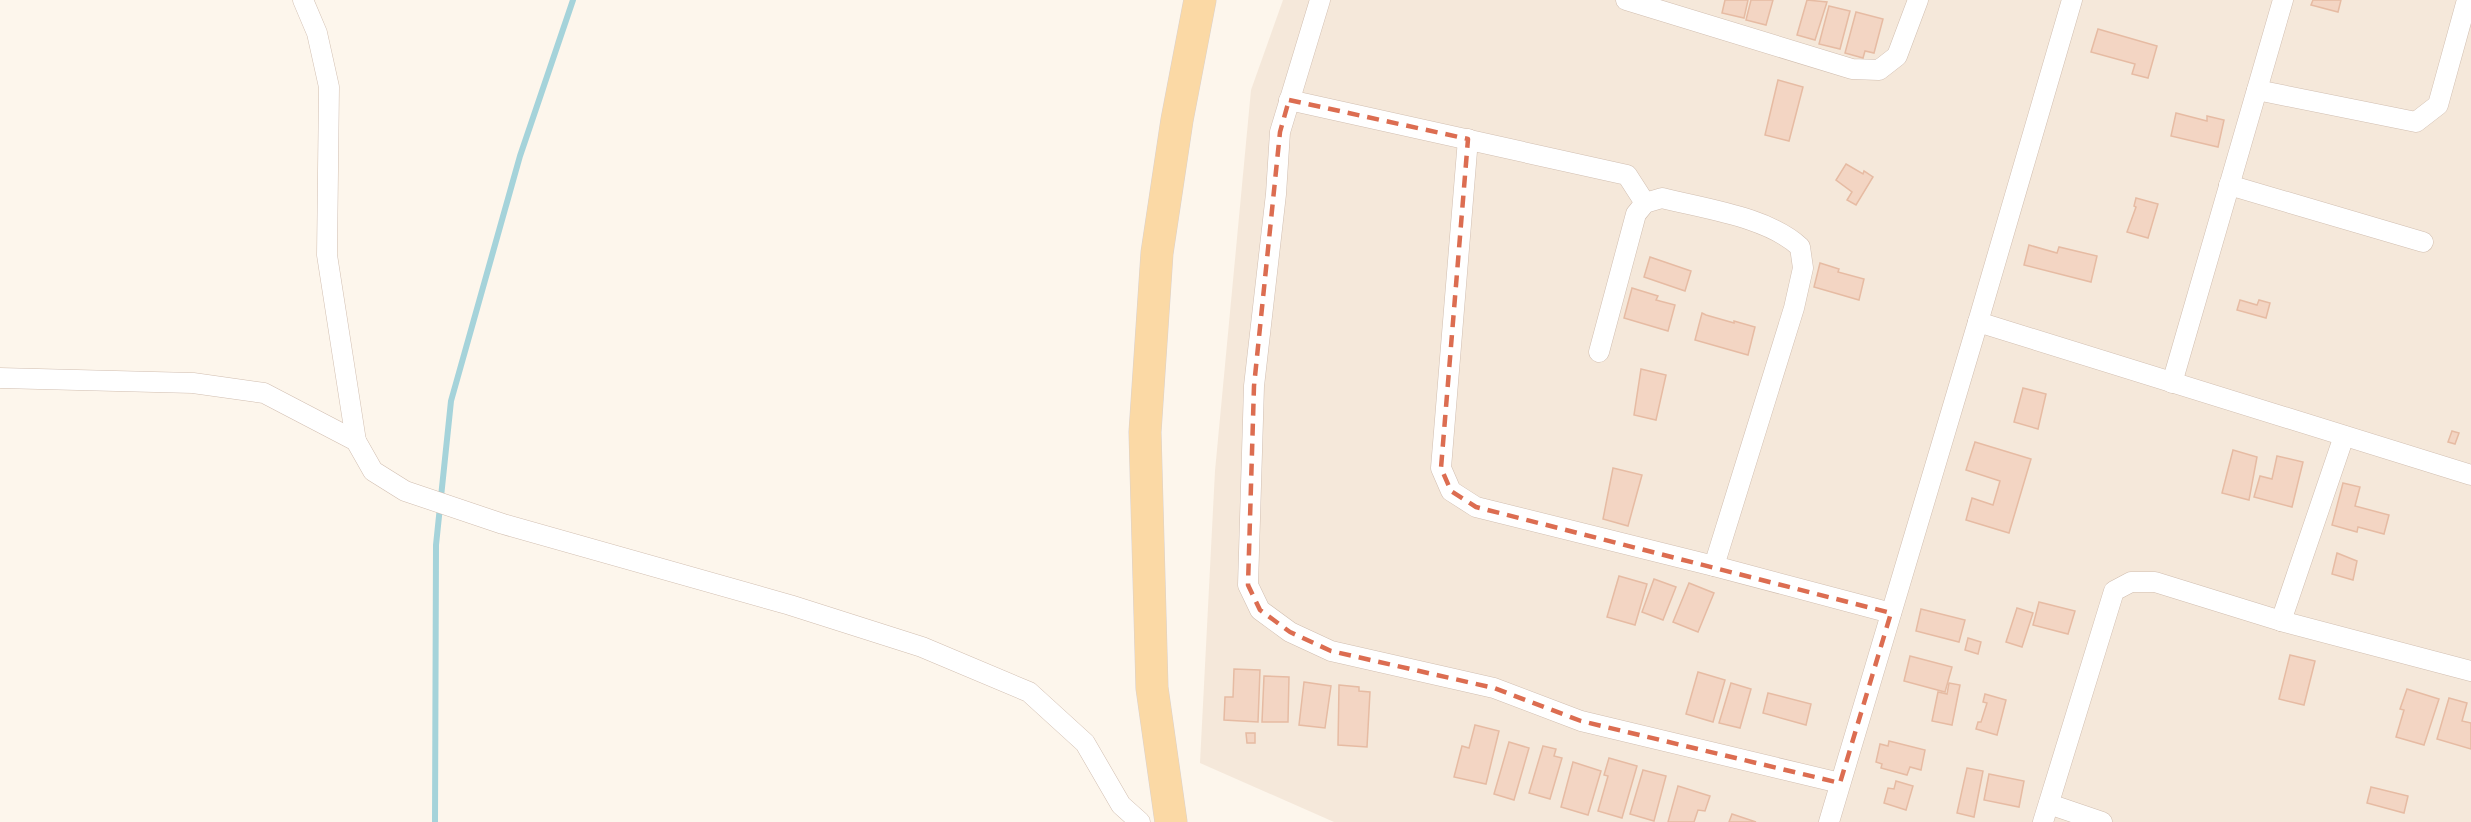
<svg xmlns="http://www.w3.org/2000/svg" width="2471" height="822" font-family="Arial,sans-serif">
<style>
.residential{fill:#f5e8da}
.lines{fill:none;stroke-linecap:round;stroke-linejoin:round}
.stream{stroke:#a5d3da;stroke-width:6}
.building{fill:#f3d5c3;stroke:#e6bba3;stroke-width:1.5}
.minor-casing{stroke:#d1beb0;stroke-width:21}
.primary-casing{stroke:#dad1cd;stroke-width:33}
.minor{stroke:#fff;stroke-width:20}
.primary{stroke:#fbd9a5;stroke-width:32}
.marked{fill:none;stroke:#dc6d51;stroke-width:4.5;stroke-dasharray:12 8;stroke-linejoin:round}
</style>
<rect width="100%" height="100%" fill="#fdf6ec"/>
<!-- residential -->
<path class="residential" d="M1283,0H2471V822H1334L1200,763L1215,471L1251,90Z"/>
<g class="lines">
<!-- stream -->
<path class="stream" d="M435,822L436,545L451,401L520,156L573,0"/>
</g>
<!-- building -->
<g class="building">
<path d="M1725,0H1748L1744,18L1722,13Z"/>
<path d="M1751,0H1773L1766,25L1746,20Z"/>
<path d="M1807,0L1827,2L1815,40L1797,35Z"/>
<path d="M2313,0H2341L2338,12L2311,5Z"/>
<path d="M1829,6L1850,11L1840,49L1819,44Z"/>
<path d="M1856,12L1883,19L1874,53L1865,51L1863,58L1845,53Z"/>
<path d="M2098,29L2157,46L2148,78L2132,74L2135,64L2091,52Z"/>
<path d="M1778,80L1803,87L1789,141L1765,135Z"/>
<path d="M2176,113L2207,121V116L2224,120L2218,147L2171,136Z"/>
<path d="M1846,164L1863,174L1864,171L1873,177L1856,205L1847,200L1852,192L1836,180Z"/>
<path d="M2136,198L2158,204L2148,238L2127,232L2136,207L2134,206Z"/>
<path d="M2029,245L2057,253L2059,247L2097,256L2091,282L2024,265Z"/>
<path d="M1650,257L1691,271L1685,291L1644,277Z"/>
<path d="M1820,263L1839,269L1838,272L1864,279L1859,300L1814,287Z"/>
<path d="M1632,288L1658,296L1656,300L1675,305L1668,331L1624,318Z"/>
<path d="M2240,300L2257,305L2259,300L2270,303L2266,318L2237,310Z"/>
<path d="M1702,313L1706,315L1734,323V321L1755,327L1748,355L1695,340Z"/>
<path d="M1641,369L1666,375L1656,420L1634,415Z"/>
<path d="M2023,388L2046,394L2038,429L2014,422Z"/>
<path d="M2452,431L2459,433L2455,444L2448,442Z"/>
<path d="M1975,442L2031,459L2009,533L1966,520L1972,498L1993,505L2000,481L1966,470Z"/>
<path d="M2233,450L2257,457L2249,500L2222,493Z"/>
<path d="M2277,456L2303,462L2292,507L2254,497L2260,476L2272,479Z"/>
<path d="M1613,468L1642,475L1628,526L1603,519Z"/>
<path d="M2343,483L2360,487L2355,506L2389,515L2384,534L2358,527L2357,532L2332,525Z"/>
<path d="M2337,553L2357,561L2353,580L2332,574Z"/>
<path d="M1619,576L1647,584L1635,625L1607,617Z"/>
<path d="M1654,579L1676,587L1663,620L1642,612Z"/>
<path d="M1689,583L1714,593L1698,632L1673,622Z"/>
<path d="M2039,602L2075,611L2068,634L2033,625Z"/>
<path d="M2017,608L2033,613L2022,647L2006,642Z"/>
<path d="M1921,609L1965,620L1959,642L1916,631Z"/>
<path d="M1968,638L1981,642L1978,654L1965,650Z"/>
<path d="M2290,655L2315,661L2304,705L2279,699Z"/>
<path d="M1910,656L1952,667L1945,692L1904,681Z"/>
<path d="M1234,669L1260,670L1258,722L1224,720L1225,697H1233Z"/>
<path d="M1698,672L1725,680L1713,722L1686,714Z"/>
<path d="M1264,676L1289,677L1288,722H1262Z"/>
<path d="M1304,682L1331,686L1325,728L1299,725Z"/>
<path d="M1731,683L1751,689L1740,728L1719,723Z"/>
<path d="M1949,683L1960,685L1952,725L1932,721L1938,692L1947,694Z"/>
<path d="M1339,685L1359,687V691L1370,692L1367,747L1338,745Z"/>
<path d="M2407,689L2439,699L2424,745L2396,737L2404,710L2400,709Z"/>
<path d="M1768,693L1811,704L1806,725L1763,713Z"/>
<path d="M1985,694L2006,700L1997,735L1976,729L1978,722H1981L1987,703L1983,702Z"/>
<path d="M2449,698L2467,703L2462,721L2471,723V749L2437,739Z"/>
<path d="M1475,725L1499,731L1486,784L1454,777L1462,746L1469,748Z"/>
<path d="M1246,733H1255V743H1247Z"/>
<path d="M1889,741L1925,750L1921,770L1910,767L1907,775L1881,768L1882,764L1876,762L1880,744L1888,746Z"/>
<path d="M1509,742L1529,748L1514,800L1494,794Z"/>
<path d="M1543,746L1556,749L1554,756L1562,758L1550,799L1529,793Z"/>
<path d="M1609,758L1637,766L1622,818L1598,811L1608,776L1604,775Z"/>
<path d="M1573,762L1601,771L1588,815L1561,807Z"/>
<path d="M1967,768L1983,771L1974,817L1957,813Z"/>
<path d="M1643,770L1666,776L1654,821L1630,814Z"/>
<path d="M1989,774L2024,781L2019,807L1984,800Z"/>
<path d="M1896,781L1913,786L1906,810L1884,803L1888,788L1894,789Z"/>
<path d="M1678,786L1710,796L1705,811L1698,810L1694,822H1668Z"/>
<path d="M2371,787L2408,796L2404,813L2367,803Z"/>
<path d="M1732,814L1756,822H1729Z"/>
</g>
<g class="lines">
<!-- minor casing -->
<g class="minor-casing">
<g id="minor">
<path d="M303,0L317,33L329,87L327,255L356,441"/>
<path d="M1320,0L1280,132L1276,194L1254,386L1248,585L1260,610L1290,632L1331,651L1494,688L1581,721L1840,783"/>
<path d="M1626,0L1852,69L1879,70L1897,56L1918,0"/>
<path d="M2257,90L2416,122L2438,105L2467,0"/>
<path d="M1289,100L1627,175L1645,203"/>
<path d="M1468,139L1441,468L1451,491L1476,507L1714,566L1891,613"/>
<path d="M2229,185L2423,242"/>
<path d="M1978,322L2471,475"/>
<path d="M1599,352L1636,214L1645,203L1662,198C1705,209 1768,217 1800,247L1803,268L1794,308L1714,566"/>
<path d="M0,378L193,383L264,393L356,441L373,471L405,491L503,524L790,605L922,647L1029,692L1085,743L1121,805L1140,822"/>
<path d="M2172,383L2283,0"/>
<path d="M2281,621L2344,436"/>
<path d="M2049,804L2102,822"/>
<path d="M1829,822L1978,322L2072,0"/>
<path d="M2043,822L2114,591L2131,582H2155L2281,621L2471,671"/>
</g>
</g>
<!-- primary casing -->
<g class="primary-casing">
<path id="primary" d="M1171,822L1152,688L1145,432L1157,253L1177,120L1200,0"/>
</g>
<!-- minor -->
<use href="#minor" class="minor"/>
<!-- primary -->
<use href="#primary" class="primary"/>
</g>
<!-- marked area -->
<path class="marked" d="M1289,100L1468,139L1441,468L1451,491L1476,507L1891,613L1840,783L1581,721L1494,688L1331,651L1290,632L1260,610L1248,585L1254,386L1280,132Z"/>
</svg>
